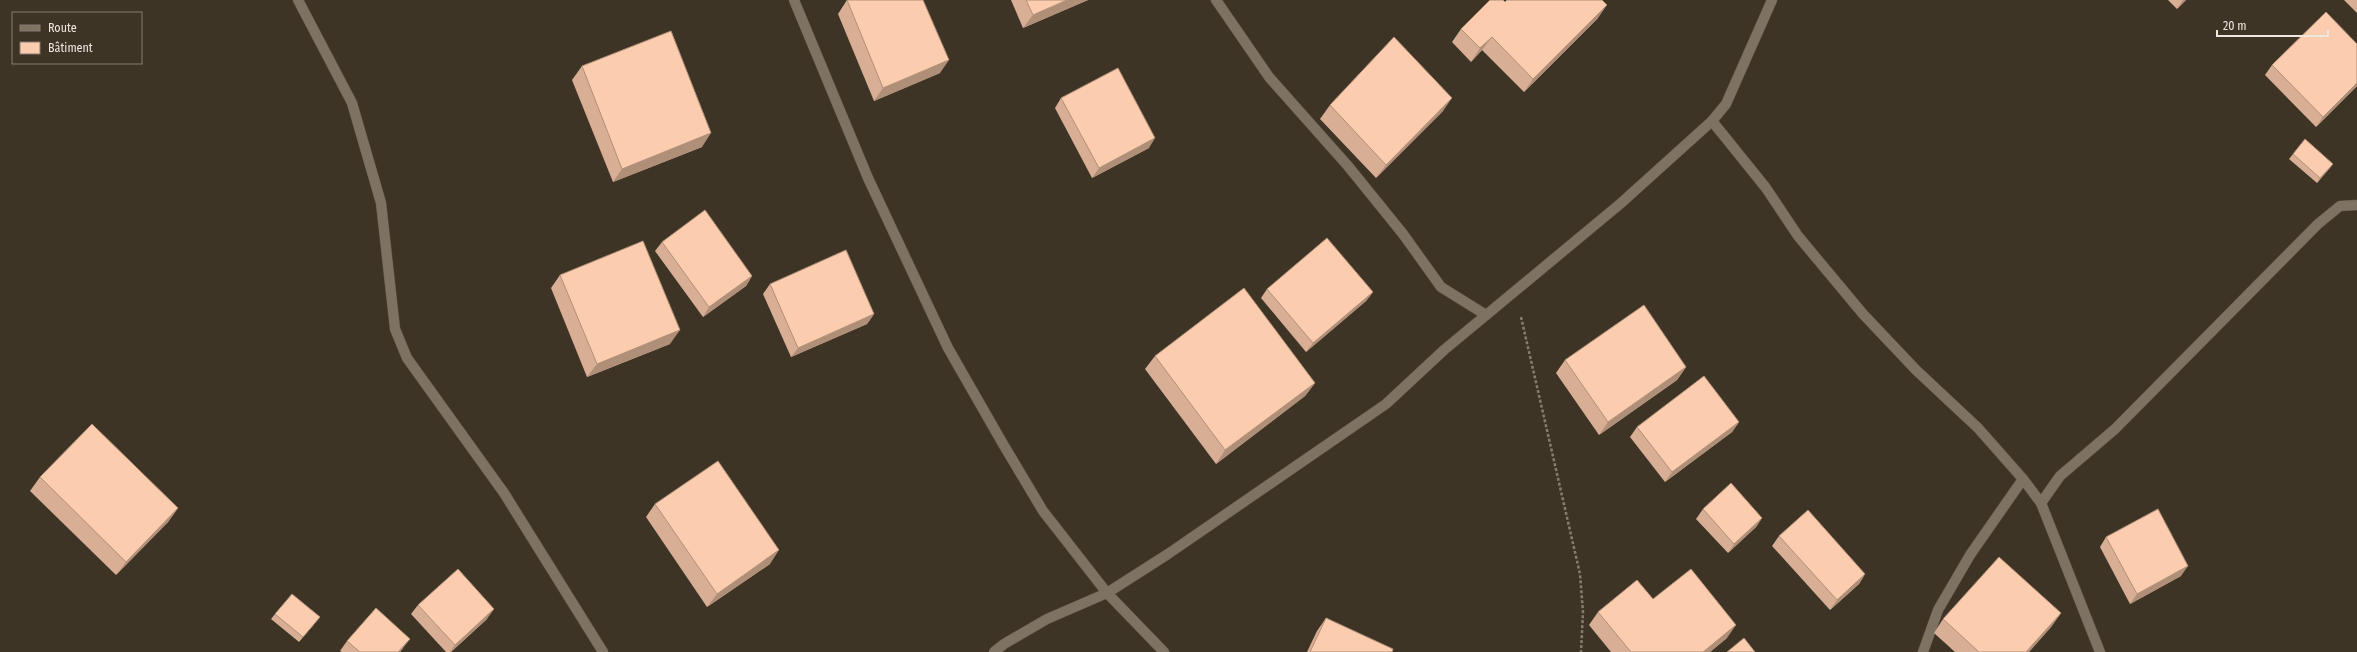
<svg xmlns="http://www.w3.org/2000/svg" width="2357" height="652" viewBox="0 0 2357 652" font-family="'Fira Sans Condensed',sans-serif">
<style>
.lines{fill:none;stroke-linecap:round;stroke-linejoin:round}
.minor-casing{stroke:#595044;stroke-width:11}
.path{stroke:#867d71;stroke-width:2.5;stroke-dasharray:3 2;stroke-linecap:butt}
.minor{stroke:#7e7263;stroke-width:10}
.wall{fill:#d8af95}
.shaded-wall{fill:#b08f79}
.building{fill:#fbccad;stroke:#b08f79}
</style>
<rect width="100%" height="100%" fill="#3e3426"/>
<g class="lines">
<g class="minor-casing">
<g id="minor">
<polyline points="298,0 352,103 381,203 395,329 407,358 504,493 603,652"/>
<polyline points="794,0 868,178 948,348 1003,444 1043,511 1107,593 1164,652"/>
<polyline points="1216,0 1269,77 1348,166 1403,234 1441,287 1486,315"/>
<polyline points="1712,121 1766,188 1798,236 1863,314 1916,370 1978,428 2023,479 2041,503 2100,652"/>
<polyline points="2041,503 2060,476 2115,429 2318,224 2340,206 2357,205"/>
<polyline points="994,652 1004,644 1047,619 1107,593 1168,554 1386,404 1444,350 1620,204 1712,121 1726,104 1772,0"/>
<polyline points="1923,652 1938,610 1970,555 2023,479"/>
</g>
</g>
<polyline class="path" points="1521,317 1580,574 1583,612 1581,652"/>
<use href="#minor" class="minor"/>
</g>
<g class="wall">
<polygon points="847,0 940,73 874,101 838,14"/>
<polygon points="1011,0 1088,0 1023,28"/>
<polygon points="2168,0 2186,0 2177,9"/>
<polygon points="2344,0 2357,0 2357,13"/>
<polygon points="1505,2 1598,18 1524,92 1482,50 1471,62 1452,42 1461,29"/>
<polygon points="2357,44 2357,86 2316,127 2265,75 2272,65"/>
<polygon points="582,66 702,147 613,182 572,80"/>
<polygon points="1061,98 1149,148 1092,178 1055,108"/>
<polygon points="1330,105 1443,111 1376,178 1320,119"/>
<polygon points="2293,154 2333,164 2329,169 2317,183 2289,159"/>
<polygon points="662,242 752,276 746,286 703,317 655,251"/>
<polygon points="560,275 670,344 587,377 551,288"/>
<polygon points="770,284 874,314 867,324 791,357 763,294"/>
<polygon points="1267,289 1373,292 1366,301 1306,352 1261,298"/>
<polygon points="1155,356 1315,383 1305,396 1216,464 1145,369"/>
<polygon points="1565,360 1686,367 1677,380 1599,435 1556,373"/>
<polygon points="1739,422 1732,432 1665,482 1630,437 1637,427"/>
<polygon points="40,477 178,508 168,522 116,575 30,491"/>
<polygon points="655,504 770,564 707,607 646,517"/>
<polygon points="1703,509 1762,518 1756,527 1728,553 1696,519"/>
<polygon points="1779,536 1865,574 1859,584 1830,610 1772,546"/>
<polygon points="2106,537 2181,576 2130,604 2100,547"/>
<polygon points="1653,599 1727,638 1710,652 1611,652 1589,625 1598,612"/>
<polygon points="418,605 487,619 451,652 446,652 411,614"/>
<polygon points="2061,613 2051,627 2029,652 1955,652 1934,633 1943,619"/>
<polygon points="275,614 316,622 299,642 271,619"/>
<polygon points="1326,618 1392,652 1307,652 1317,631"/>
<polygon points="347,641 403,648 400,652 342,652 340,651"/>
</g>
<g class="shaded-wall">
<polygon points="1067,0 1088,0 1023,28 1033,15"/>
<polygon points="2183,0 2186,0 2177,9"/>
<polygon points="1607,5 1598,18 1524,92 1533,79"/>
<polygon points="1492,37 1482,50 1471,62 1480,48"/>
<polygon points="949,60 940,73 874,101 883,88"/>
<polygon points="2357,83 2357,86 2316,127 2323,117"/>
<polygon points="1452,98 1443,111 1376,178 1386,165"/>
<polygon points="711,133 702,147 613,182 622,169"/>
<polygon points="1155,138 1149,148 1092,178 1099,168"/>
<polygon points="2333,164 2329,169 2317,183 2320,178"/>
<polygon points="752,276 746,286 703,317 709,307"/>
<polygon points="1373,292 1366,301 1306,352 1313,343"/>
<polygon points="874,314 867,324 791,357 798,348"/>
<polygon points="680,330 670,344 587,377 597,364"/>
<polygon points="1686,367 1677,380 1599,435 1608,422"/>
<polygon points="1315,383 1305,396 1216,464 1225,450"/>
<polygon points="1739,422 1732,432 1665,482 1672,472"/>
<polygon points="178,508 168,522 116,575 126,562"/>
<polygon points="1762,518 1756,527 1728,553 1734,544"/>
<polygon points="779,550 770,564 707,607 717,594"/>
<polygon points="2188,566 2181,576 2130,604 2137,594"/>
<polygon points="1865,574 1859,584 1830,610 1837,600"/>
<polygon points="494,609 487,619 451,652 450,652 455,645"/>
<polygon points="2061,613 2051,627 2029,652 2026,652"/>
<polygon points="1736,625 1727,638 1710,652 1703,652"/>
<polygon points="410,639 400,652 398,652"/>
</g>
<g class="building">
<polygon points="847,0 923,0 949,60 883,88"/>
<polygon points="1026,0 1067,0 1033,15"/>
<polygon points="1490,0 1503,0 1505,2 1507,0 1602,0 1607,5 1533,79 1492,37 1480,48 1461,29"/>
<polygon points="2326,12 2357,44 2357,83 2323,117 2272,65"/>
<polygon points="671,31 711,133 622,169 582,66"/>
<polygon points="1394,37 1452,98 1386,165 1330,105"/>
<polygon points="1118,68 1155,138 1099,168 1061,98"/>
<polygon points="2305,139 2333,164 2320,178 2293,154"/>
<polygon points="705,210 752,276 709,307 662,242"/>
<polygon points="1327,238 1373,292 1313,343 1267,289"/>
<polygon points="643,241 680,330 597,364 560,275"/>
<polygon points="846,250 874,314 798,348 770,284"/>
<polygon points="1244,288 1315,383 1225,450 1155,356"/>
<polygon points="1644,305 1686,367 1608,422 1565,360"/>
<polygon points="1704,376 1739,422 1672,472 1637,427"/>
<polygon points="92,424 178,508 126,562 40,477"/>
<polygon points="718,461 779,550 717,594 655,504"/>
<polygon points="1731,483 1762,518 1734,544 1703,509"/>
<polygon points="2158,509 2188,566 2137,594 2106,537"/>
<polygon points="1808,510 1865,574 1837,600 1779,536"/>
<polygon points="1999,557 2061,613 2026,652 1979,652 1943,619"/>
<polygon points="458,569 494,609 455,645 418,605"/>
<polygon points="1691,569 1736,625 1703,652 1631,652 1598,612 1637,580 1653,599"/>
<polygon points="292,594 320,617 303,637 275,614"/>
<polygon points="376,608 410,639 398,652 360,652 347,641"/>
<polygon points="1326,618 1393,649 1392,652 1310,652"/>
<polygon points="1744,638 1755,652 1727,652"/>
</g>
<rect x="12" y="12" width="130" height="52" fill="#3e3426" stroke="#847c70"/>
<rect x="20" y="25" width="20" height="6" fill="#7e7263" stroke="#847c70"/>
<text x="48" y="32" font-size="12" fill="#eee7de">Route</text>
<rect x="20" y="42" width="20" height="12" fill="#fbccad" stroke="#847c70"/>
<text x="48" y="52" font-size="12" fill="#eee7de">Bâtiment</text>
<path d="M2217 30v6h111v-6" fill="none" stroke="#eee7de" stroke-width="2"/>
<text x="2223" y="30" font-size="12" fill="#eee7de" stroke="#3e3426" stroke-width="3" paint-order="stroke">20 m</text>
</svg>
